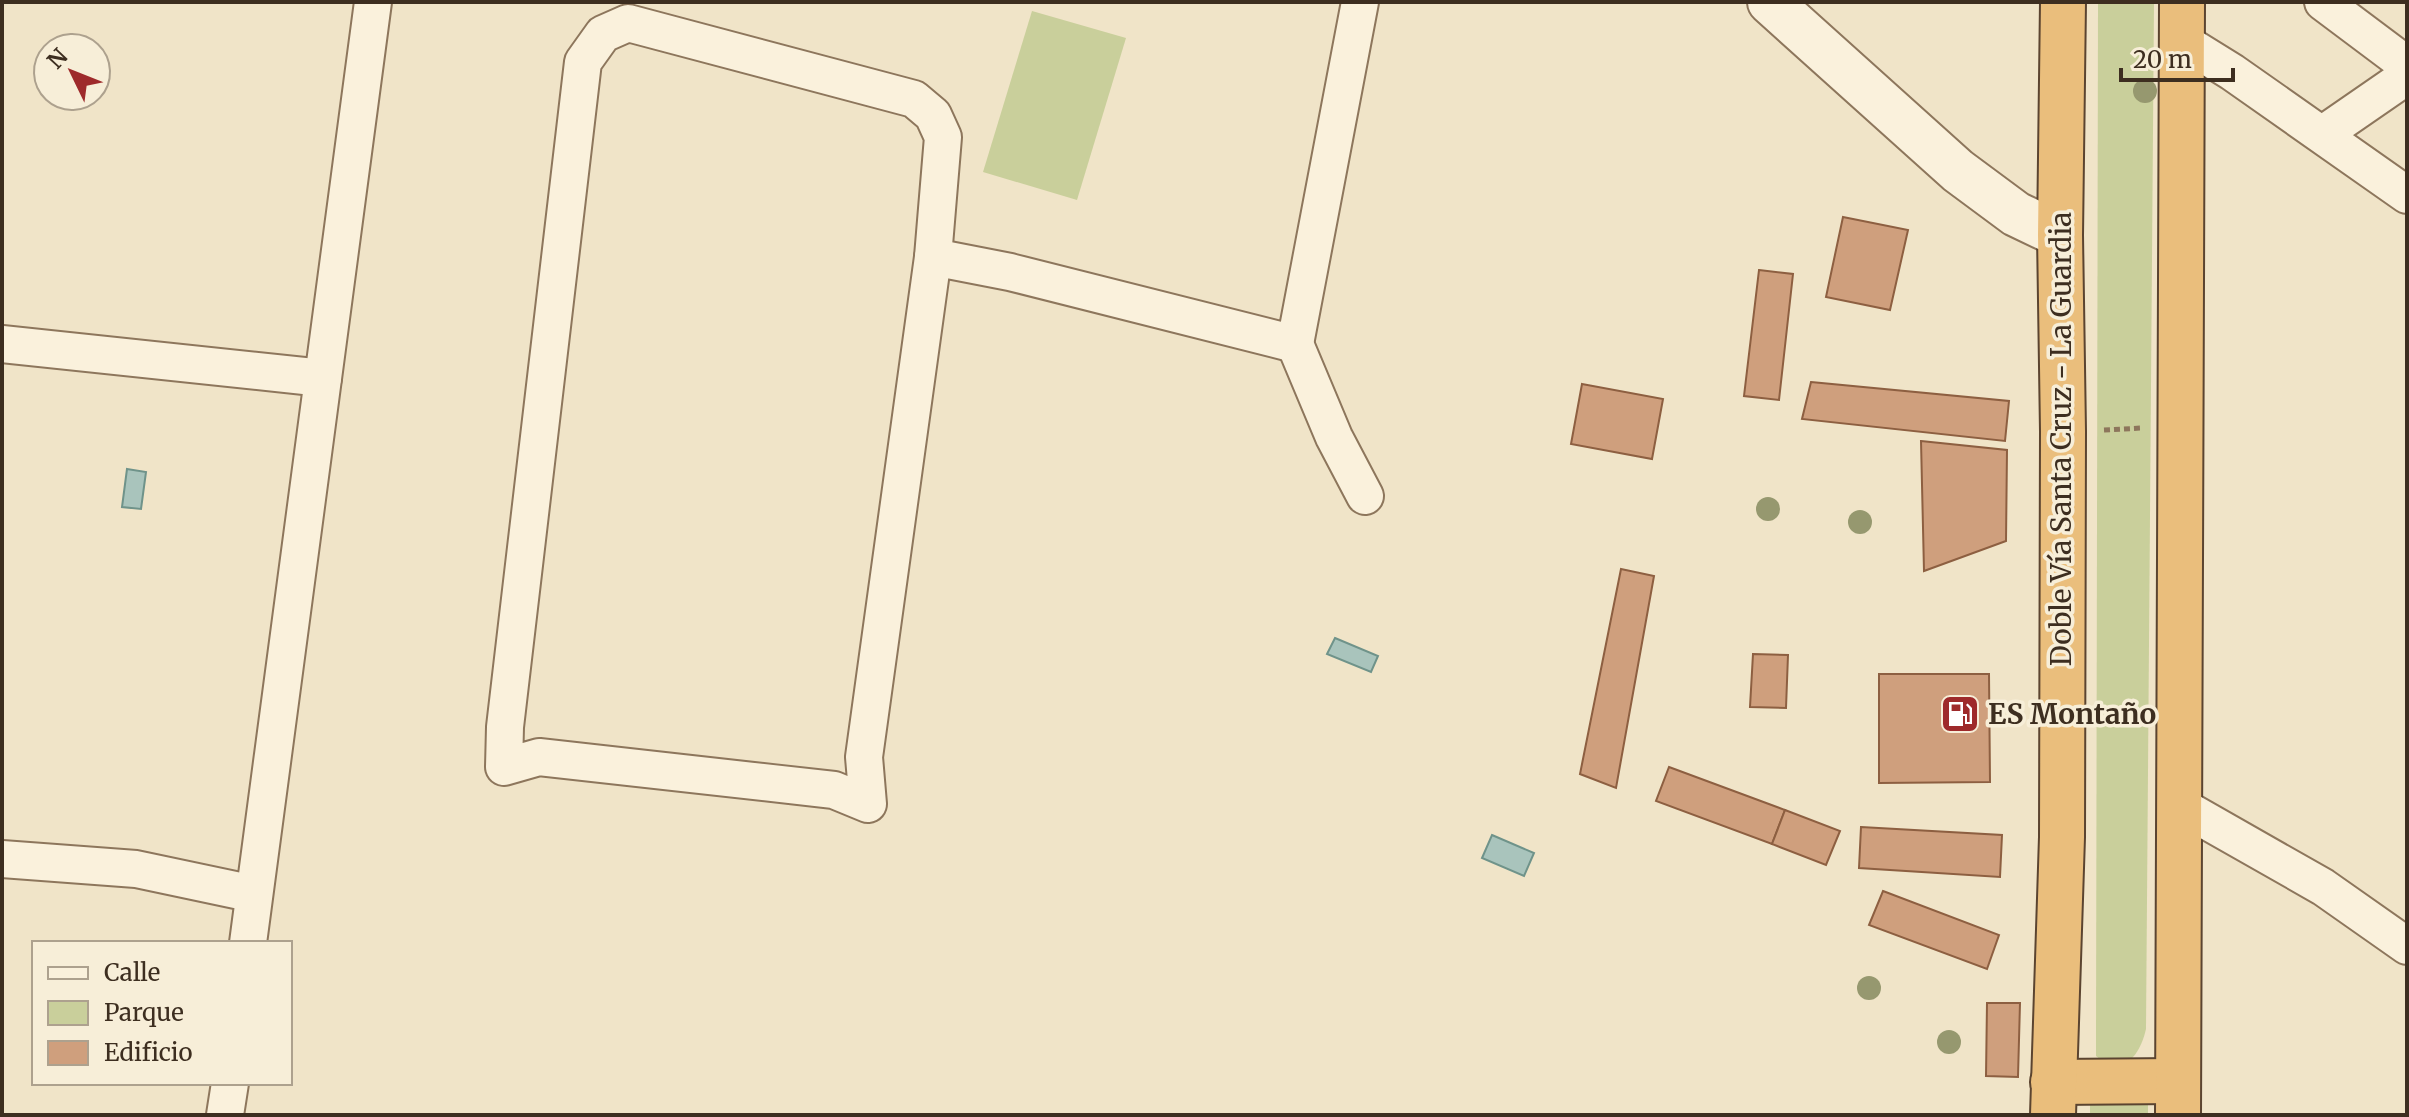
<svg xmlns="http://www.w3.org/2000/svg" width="2409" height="1117" viewBox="0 0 2409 1117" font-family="Merriweather,serif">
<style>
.green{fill:#c9cf9b}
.water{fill:#a9c4bc;stroke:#6f938a;stroke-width:2}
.building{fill:#cf9f7d;stroke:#8d5f41;stroke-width:2}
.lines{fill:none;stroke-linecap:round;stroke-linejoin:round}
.minor-casing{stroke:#8d765c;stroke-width:40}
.tertiary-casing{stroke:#8d765c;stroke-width:48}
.trunk-casing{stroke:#5b4430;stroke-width:48}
.path{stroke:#8d765c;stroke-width:5;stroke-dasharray:6 4;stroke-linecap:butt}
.minor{stroke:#faf1dc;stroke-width:36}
.tertiary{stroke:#faf1dc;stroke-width:44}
.trunk{stroke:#eabe7c;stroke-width:44}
.tree{fill:#96986f}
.labels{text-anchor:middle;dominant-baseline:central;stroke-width:7;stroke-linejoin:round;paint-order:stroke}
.street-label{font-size:28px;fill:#3d2e20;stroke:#f7eed8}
.poi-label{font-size:28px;font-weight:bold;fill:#3d2e20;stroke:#f7eed8;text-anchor:start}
</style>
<rect width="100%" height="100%" fill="#f0e4c8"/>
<g class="green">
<path d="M2098 2H2154L2146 1029C2140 1055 2124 1078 2096 1056V1037Z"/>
<polygon points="1032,11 1126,38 1077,200 983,172"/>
<polygon points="2148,1104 2148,1115 2090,1115 2090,1105"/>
</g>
<g class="water">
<polygon points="127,469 146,472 141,509 122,507"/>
<polygon points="1335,638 1378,656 1371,672 1327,654"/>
<polygon points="1492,835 1534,853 1524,876 1482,858"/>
</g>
<g class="building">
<polygon points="1843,217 1908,230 1890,310 1826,297"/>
<polygon points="1759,270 1793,274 1779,400 1744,396"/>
<polygon points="1811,382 2009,401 2005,441 1802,419"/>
<polygon points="1582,384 1663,399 1652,459 1571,444"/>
<polygon points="1921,441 2007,450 2006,541 1924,571"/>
<polygon points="1621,569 1654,576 1616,788 1580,774"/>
<polygon points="1753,654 1788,655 1786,708 1750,707"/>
<polygon points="1879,674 1989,674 1990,782 1879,783"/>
<polygon points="1669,767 1785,810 1772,844 1656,801"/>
<polygon points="1785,810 1840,831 1826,865 1772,844"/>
<polygon points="1861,827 2002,835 2000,877 1859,868"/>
<polygon points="1883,891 1999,935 1987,969 1869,925"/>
<polygon points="1987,1003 2020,1003 2018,1077 1986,1076"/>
</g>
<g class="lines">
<g class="minor-casing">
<g id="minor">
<polyline points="2323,2 2407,65"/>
<polygon points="628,23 914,99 933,115 943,137 933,257 864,757 868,804 834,790 539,757 504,767 505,727 583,62 603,34"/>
<polyline points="2182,41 2232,72 2407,195"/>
<polyline points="2323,134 2407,76"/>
<polyline points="933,257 1010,272 1295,344 1360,2"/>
<polyline points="2,344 323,378"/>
<polyline points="1295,344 1334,437 1365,496"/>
<polyline points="2177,804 2323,887 2407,946"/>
<polyline points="2,859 136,869 254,894"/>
<polyline points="248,943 373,2"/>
<polyline points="225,1115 230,1083"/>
</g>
</g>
<g class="tertiary-casing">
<polyline id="tertiary" points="1770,2 1958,171 2016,214 2060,235"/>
</g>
<g class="trunk-casing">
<g id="trunk">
<polyline points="2053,1082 2178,1081"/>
<polyline points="2053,1115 2062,837 2063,431 2060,235 2063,2"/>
<polyline points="2178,1115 2182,2"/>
</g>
</g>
<polyline class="path" points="2104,430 2142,428"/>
<use href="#minor" class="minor"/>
<use href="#tertiary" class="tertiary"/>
<use href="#trunk" class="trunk"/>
</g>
<g class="tree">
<circle cx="2145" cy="91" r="12"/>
<circle cx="1768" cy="509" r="12"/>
<circle cx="1860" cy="522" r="12"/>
<circle cx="1869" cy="988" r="12"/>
<circle cx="1949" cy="1042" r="12"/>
</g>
<defs>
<g id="fuel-square" transform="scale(2)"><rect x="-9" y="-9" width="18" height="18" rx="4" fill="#9e2a2b" stroke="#f7eed8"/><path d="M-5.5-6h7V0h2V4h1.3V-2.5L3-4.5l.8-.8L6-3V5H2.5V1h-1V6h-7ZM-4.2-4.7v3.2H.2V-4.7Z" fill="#fff"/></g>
</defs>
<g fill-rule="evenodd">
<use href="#fuel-square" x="1960" y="714"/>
</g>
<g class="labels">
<g class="street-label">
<text transform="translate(2061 439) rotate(-90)">Doble Vía Santa Cruz - La Guardia</text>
</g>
<g class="poi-label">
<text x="1988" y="714">ES Montaño</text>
</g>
</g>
<rect width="2409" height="1117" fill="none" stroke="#3d2e20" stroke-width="8"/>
<rect x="32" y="941" width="260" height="144" fill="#f7eed8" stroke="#ada18e" stroke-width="2"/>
<rect x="48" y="967" width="40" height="12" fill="#faf1dc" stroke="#ada18e" stroke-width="2"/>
<text x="104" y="981" font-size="24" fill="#3d2e20">Calle</text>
<rect x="48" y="1001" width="40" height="24" fill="#c9cf9b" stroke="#ada18e" stroke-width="2"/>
<text x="104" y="1021" font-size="24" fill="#3d2e20">Parque</text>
<rect x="48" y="1041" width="40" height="24" fill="#cf9f7d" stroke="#ada18e" stroke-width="2"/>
<text x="104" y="1061" font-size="24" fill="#3d2e20">Edificio</text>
<g transform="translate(72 72) rotate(313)"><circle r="38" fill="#f7eed8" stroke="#ada18e" stroke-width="2"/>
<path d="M0-6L14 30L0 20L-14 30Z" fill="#9e2a2b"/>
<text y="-12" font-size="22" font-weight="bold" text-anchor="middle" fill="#3d2e20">N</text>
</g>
<path d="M2121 68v12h112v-12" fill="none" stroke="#3d2e20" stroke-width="4"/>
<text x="2133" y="68" font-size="24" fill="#3d2e20" stroke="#f7eed8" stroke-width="6" paint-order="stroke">20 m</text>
</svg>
